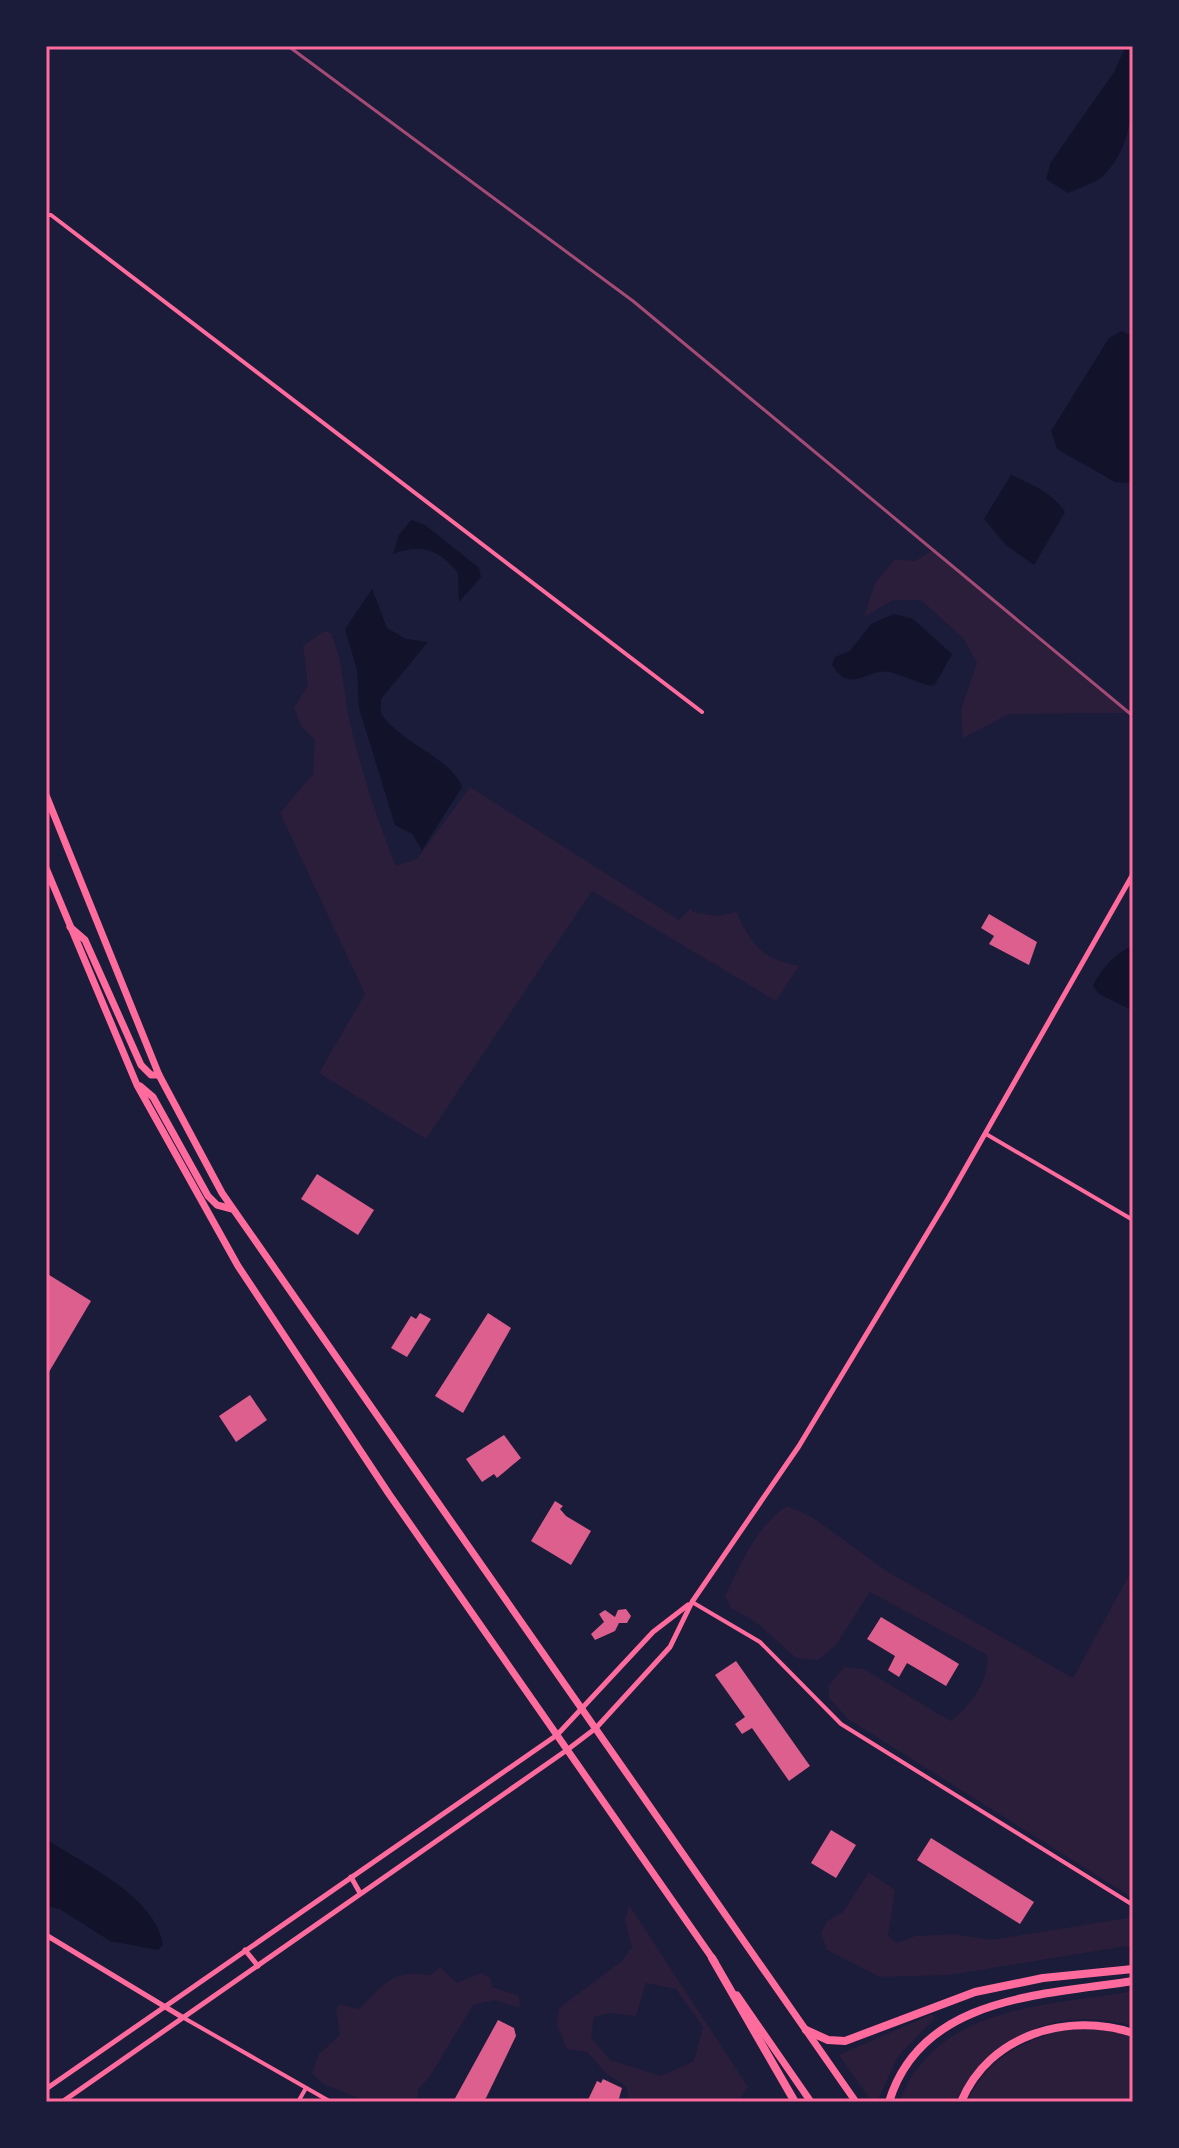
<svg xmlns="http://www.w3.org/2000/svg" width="1179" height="2148" viewBox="0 0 1179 2148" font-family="Lato,sans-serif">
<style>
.green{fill:#2a1e3b;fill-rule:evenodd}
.water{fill:#12122b}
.building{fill:#dd5f8e}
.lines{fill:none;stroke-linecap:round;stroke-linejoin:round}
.minor{stroke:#ff6b9d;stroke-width:4}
.tertiary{stroke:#ff6b9d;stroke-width:5}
.primary{stroke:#ff6b9d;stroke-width:7}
.motorway{stroke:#ff6b9d;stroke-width:8}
.rail{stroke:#a44b75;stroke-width:3}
.neatline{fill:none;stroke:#ff6b9d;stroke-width:3}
</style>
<rect width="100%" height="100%" fill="#1b1b3a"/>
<g class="green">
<polygon points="933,550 937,553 1126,713 1009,714 963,738 961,709 977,663 963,638 921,600 893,600 864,617 875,583 895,559 915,561"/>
<path d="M324 631 331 633C343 660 343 689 349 718 361 770 376 817 396 866L417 859 470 787 679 920 691 908 693 912 718 916 736 912C754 947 759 957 799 966L776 1001 592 891 426 1139 319 1073 365 994 280 813 313 774 315 740 301 726 294 708 308 686 303 646Z"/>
<path d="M787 1506 812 1517 888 1572 1073 1678 1133 1568V1898L848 1719 829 1698V1685L844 1667 864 1669 950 1721C969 1710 991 1677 987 1655L870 1592 836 1645 818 1660 796 1658 757 1623 731 1608 725 1596C739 1566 758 1524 787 1506Z"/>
<polygon points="869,1872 895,1890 888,1936 897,1943 915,1936 954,1934 991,1940 1133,1917 1133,1945 949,1975 880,1977 827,1950 821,1933 827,1921 843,1912"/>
<path d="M629 1905 748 2087 738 2102H629L627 2087 607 2074 587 2052 567 2049 557 2025 559 2008 622 1961 632 1947 625 1920ZM646 1983 676 1989 703 2027 694 2061 661 2076 610 2060 591 2038 594 2017 610 2013 636 2016Z"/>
<path d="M440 1967 457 1983 481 1973 490 1978 492 1987 519 1996 520 2008 494 2000 473 2005 430 2076 418 2090 417 2102H369L323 2084 312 2073 319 2054 340 2035 336 2010 339 2004 359 2009C385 1984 391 1969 431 1975Z"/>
<path d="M1133 1991V2026C1058 2004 992 2035 955 2102H899C938 2004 1044 2007 1133 1991Z"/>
<polygon points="932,2014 935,2018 898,2056 877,2102 872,2102 839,2055"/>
<path d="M1070 2028 1105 2029 1133 2037V2102H967C987 2057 1025 2040 1070 2028Z"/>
</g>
<g class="water">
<path d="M1126 46H1133C1133 90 1138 143 1102 177 1093 184 1078 188 1068 193L1046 179 1051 162 1114 72Z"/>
<polygon points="1122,331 1133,337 1133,474 1128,483 1115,482 1057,449 1051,431 1109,338"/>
<path d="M1011 475C1031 484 1053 493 1065 512L1034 565 1007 546 984 519Z"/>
<path d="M411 520 425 525 479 568 481 577 459 602 458 573C439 549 421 543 393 554L399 535Z"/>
<path d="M372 589 387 628 406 639 428 642 381 699V713C398 742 452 758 462 787L422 850 412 834 395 825 359 708 357 670 345 629Z"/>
<path d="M894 614 913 619 952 654 934 686C919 684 905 676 890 672 867 667 852 696 832 665L835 657 850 651 871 624Z"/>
<path d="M1133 946V1011L1099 994 1093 986C1100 970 1116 952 1133 946Z"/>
<path d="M46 1839C83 1864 156 1896 163 1945L158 1950 110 1941 60 1909 46 1906Z"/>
</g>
<g class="building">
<polygon points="989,914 1037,942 1029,965 989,944 994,936 981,928"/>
<polygon points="317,1174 374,1210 358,1235 301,1199"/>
<polygon points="46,1273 91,1301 46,1377"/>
<polygon points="420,1313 431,1319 407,1357 391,1348 411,1316 416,1319"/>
<polygon points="488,1313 511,1328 463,1413 435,1396"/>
<polygon points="250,1395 267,1420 236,1442 219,1416"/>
<polygon points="504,1435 521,1458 497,1478 494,1474 482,1482 466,1459"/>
<polygon points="555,1501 563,1506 560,1509 566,1516 591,1531 571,1565 531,1541"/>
<polygon points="626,1609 631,1616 627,1623 619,1623 615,1631 595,1640 591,1634 604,1622 599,1614 605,1610 615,1617 618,1610"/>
<polygon points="881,1617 959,1664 946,1686 907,1663 899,1677 888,1670 895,1656 867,1639"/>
<polygon points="736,1661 810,1766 789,1781 752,1728 742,1734 735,1724 745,1717 715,1675"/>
<polygon points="831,1830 856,1845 836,1878 811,1863"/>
<polygon points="931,1838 1034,1902 1020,1924 917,1860"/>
<polygon points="498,2020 514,2028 516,2036 486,2098 480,2102 453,2102"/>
<polygon points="603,2079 622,2088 618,2102 587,2102 597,2081 601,2083"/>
</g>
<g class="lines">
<g class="minor">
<polyline points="46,215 51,215 702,712"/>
<polyline points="986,1134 1133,1220"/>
<polyline points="692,1602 760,1642 841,1724 1133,1905"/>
<polyline points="184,2018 331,2102"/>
<polyline points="298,2102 306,2088"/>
</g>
<g class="tertiary">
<polyline points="351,1877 360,1893"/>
<polyline points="46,1935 182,2017"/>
<polyline points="245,1950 258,1966"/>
<polyline points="46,2089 557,1735 653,1632 688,1605"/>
<polyline points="62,2102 567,1750 596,1728 670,1647 692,1602 799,1446 949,1197 1133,874"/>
</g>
<g class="primary">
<polyline points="46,795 159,1075 222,1193 856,2102"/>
<polyline points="46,868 137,1085 238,1266 389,1494 715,1962"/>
<polyline points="70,927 85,940 141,1065 151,1075 159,1075"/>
<polyline points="140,1086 153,1097 208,1196 217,1205 232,1209"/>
<polyline points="737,1995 811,2102"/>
</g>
<g class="motorway">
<polyline points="712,1958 795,2102"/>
<polyline points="806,2030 828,2040 845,2041 975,1992 1043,1978 1133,1969"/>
<path d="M889 2102C921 1996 1043 1995 1133 1981"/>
<path d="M961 2102C989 2034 1068 2012 1133 2033"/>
</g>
<polyline class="rail" points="288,46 633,301 1133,716"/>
</g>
<rect width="1179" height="2148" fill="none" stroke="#1b1b3a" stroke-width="96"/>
<rect x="48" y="48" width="1083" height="2052" class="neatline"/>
</svg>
